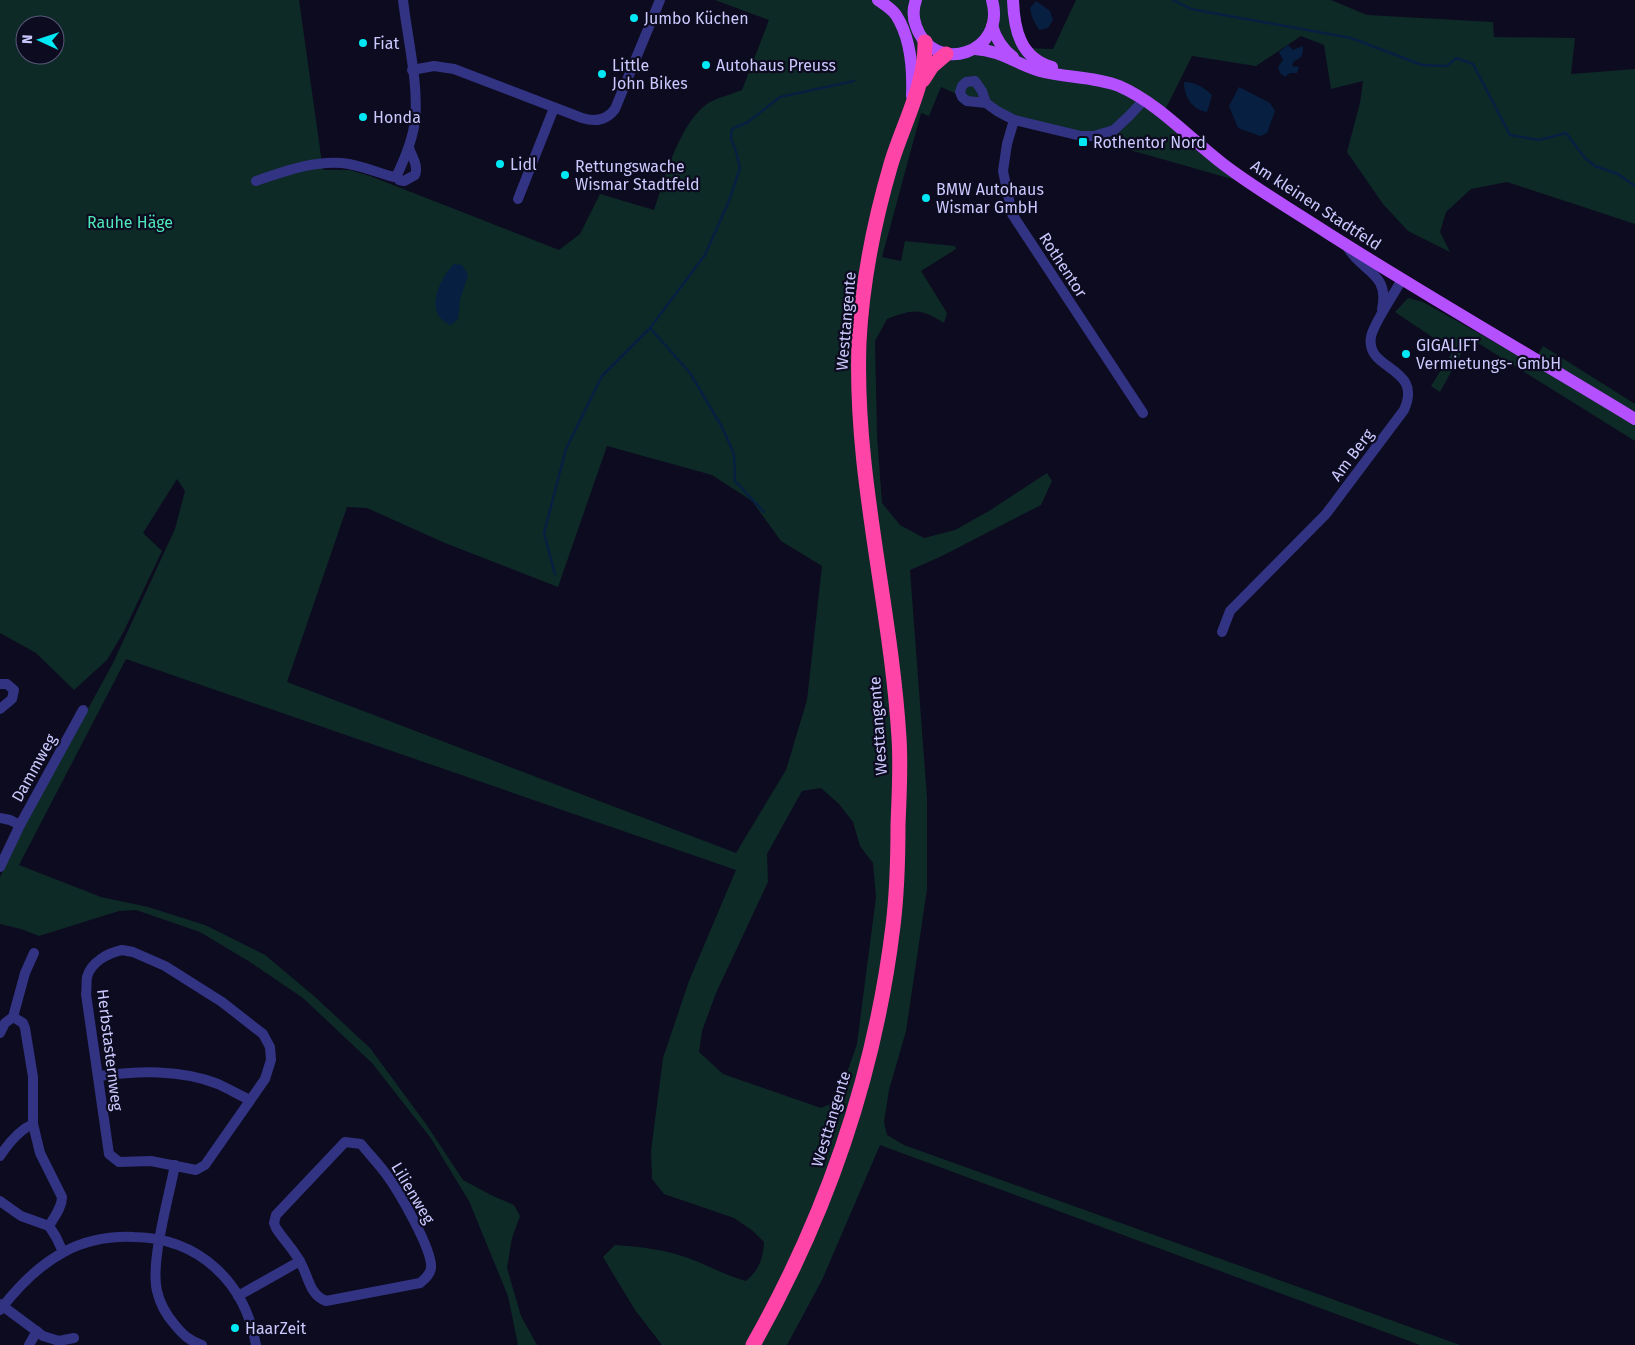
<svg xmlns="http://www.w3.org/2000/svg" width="1635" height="1345" viewBox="0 0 1635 1345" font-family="'Fira Sans',sans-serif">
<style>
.green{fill:#0d2a27;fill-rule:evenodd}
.water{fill:#072042}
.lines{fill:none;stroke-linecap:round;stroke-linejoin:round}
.stream{stroke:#072042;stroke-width:2.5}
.minor{stroke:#323382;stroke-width:10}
.major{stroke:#b550ff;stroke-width:12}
.highway{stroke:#ff44a7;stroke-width:15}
.poi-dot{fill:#00e8f4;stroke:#0d0b1f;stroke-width:2}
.labels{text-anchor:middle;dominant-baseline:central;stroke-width:4.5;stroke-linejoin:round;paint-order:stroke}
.poi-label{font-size:16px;fill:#ccc9ff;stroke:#0d0b1f;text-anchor:start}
.street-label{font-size:16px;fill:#ccc9ff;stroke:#0d0b1f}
.park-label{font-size:16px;fill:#4de7b9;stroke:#0d0b1f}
</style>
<rect width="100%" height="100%" fill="#0d0b1f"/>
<g class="green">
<path d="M0 0H299L323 170H350L370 176 559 250 580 234 600 194 654 210C665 178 680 120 710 102 720 97 732 94 742 90L769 20 715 0H1013L1014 24 1024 48 1053 49 1076 0H1331L1367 15 1493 22 1494 37 1575 38 1571 74 1635 69V224L1507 182 1471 189 1446 212 1440 232 1450 252 1408 231 1383 204 1347 152 1360 103 1363 81 1331 89 1324 45 1301 36 1256 66 1192 56 1163 114 1223 164 1253 185 1081 136 1014 120 941 87 929 116 921 113 882 257 901 261 905 241 955 246 956 249 921 271 947 313 944 323C920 308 914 309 887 319L875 341 877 436 882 503 900 525 924 538 955 530 989 511 1047 473 1052 481 1041 505 940 557 910 570 927 798V889L906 1031 889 1090 884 1122 887 1135 904 1145 1460 1345H1420L880 1145 822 1280 787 1345H759C779 1309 799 1273 815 1235 875 1088 910 929 905 769 902 704 894 639 885 574 879 537 872 500 869 463 867 435 865 406 865 379 866 337 871 296 874 255H871C865 298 858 340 859 384 859 434 866 485 873 535 883 601 893 668 899 735 901 767 899 800 898 831 893 1014 842 1186 753 1345H662L635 1310 603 1257 615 1245C640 1247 664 1249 688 1258 708 1265 724 1275 746 1281 759 1270 763 1259 764 1242L753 1231 734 1218 664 1194 652 1179 651 1151 663 1058 689 981 736 870 126 659 19 865 101 897 148 907 205 925 265 955 314 996 370 1048 426 1124 463 1180 493 1196 514 1205 520 1216 512 1238 507 1268 521 1316 537 1345H518L508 1296 469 1201 430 1137 372 1063 303 998 250 962 200 932 136 910 119 911 39 936 21 929 0 924V877L22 830 113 663 175 529 185 491 177 479 143 533 162 551 123 633 107 660 74 690 36 653 0 633ZM25 25H55V55H25ZM607 446 712 475 752 501 781 541 822 566 807 700 786 770 736 853 287 682 347 507 367 508 445 543 558 587ZM821 788 839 804 853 822 860 846 873 863 876 897 857 1044 837 1101 821 1108 723 1074 699 1052 702 1031 716 993 768 882 767 854 802 791Z"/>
<polygon points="1408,298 1423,302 1514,353 1635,425 1635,441 1470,338 1440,392 1431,386 1453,351 1395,312"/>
<polygon points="1543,346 1635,404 1635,418 1537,356"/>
</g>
<g class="water">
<polygon points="1036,1 1050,11 1053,20 1048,28 1039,30 1032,17 1030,8"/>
<path d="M1288 45 1293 50 1303 46C1303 55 1302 58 1294 61L1292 66 1299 67 1297 73H1290L1285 77 1280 73 1278 67 1283 60 1279 52Z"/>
<path d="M1184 82C1195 82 1203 87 1212 95L1207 112C1192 110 1184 96 1184 82Z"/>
<polygon points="1239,87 1270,103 1275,111 1267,133 1260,136 1238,128 1229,106"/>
<path d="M454 264 462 265 468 275 460 300 458 319 451 325C423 314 439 279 454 264Z"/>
</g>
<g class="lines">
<g class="stream">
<polyline points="1173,0 1191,9 1351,38 1422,65 1447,66 1456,58 1473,64 1510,135 1539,140 1566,133 1585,158 1595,166 1618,174 1635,186"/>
<polyline points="650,328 690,373 722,427 734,454 735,481 764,512"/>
<polyline points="555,574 544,533 566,449 602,376 650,328 705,255 729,201 740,168 735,148 731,139 732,129 748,122 780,97 854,81"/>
</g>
<g class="minor">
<path d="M412 70 434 66 454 69 582 118C595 122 607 120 615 109L660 0"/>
<polyline points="986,103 982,91 975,81 966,82 962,86 960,92 962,97 967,101 986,103 997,111 1014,120 1081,136 1094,136 1114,130 1129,116 1144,100"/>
<polyline points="1014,120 1007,144 1003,171 1012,214 1143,413"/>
<path d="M397 175 399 180 404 181 415 175C419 165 411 156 409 147"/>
<path d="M256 181C285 171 318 159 349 164 365 167 379 173 394 177L397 175C405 158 413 139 415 120 419 85 407 36 403 0"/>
<polyline points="518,199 554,108"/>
<path d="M1348 248C1362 272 1390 273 1382 309"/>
<path d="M1222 632 1230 611 1326 514 1404 410C1424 366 1365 371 1371 337 1373 324 1395 293 1402 279"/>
<polyline points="0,684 7,684 14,690 12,699 0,709"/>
<polyline points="0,818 10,820 20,825"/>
<polyline points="0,867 20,825 83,710"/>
<path d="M122 950 133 952 165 966 222 1002 263 1034 270 1047 271 1060 265 1079 205 1165 196 1170 151 1161 119 1162 109 1154 86 994C87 989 86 982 87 977 91 962 108 953 122 950Z"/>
<path d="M13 1017 23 1023 25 1028 33 1077V1124L40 1153 62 1197C62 1208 54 1217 49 1226"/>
<polyline points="0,1033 5,1023 13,1017 25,973 34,953"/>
<path d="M99 1076C138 1071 180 1069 218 1084 229 1089 239 1095 250 1100"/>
<path d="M345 1142 361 1144C369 1154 378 1163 386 1174 398 1190 433 1250 431 1268 430 1275 425 1279 420 1283L326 1301C308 1294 309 1275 299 1260 293 1249 283 1239 276 1228L274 1223 276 1215Z"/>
<path d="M0 1156C8 1144 19 1130 33 1124"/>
<path d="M175 1165C169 1197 150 1262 157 1291 160 1304 167 1316 175 1325 183 1335 190 1341 202 1345"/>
<polyline points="0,1201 21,1216 49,1226 56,1237 63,1252"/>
<polyline points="238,1296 300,1261"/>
<polyline points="0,1304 43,1336 59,1341 74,1338"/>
<path d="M0 1310C17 1288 39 1265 64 1252 86 1240 110 1236 134 1237 199 1238 245 1282 256 1345"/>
<polyline points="29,1345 37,1331"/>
</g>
<g class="major">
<path d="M878 0C884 4 892 9 896 15 911 38 913 71 912 96"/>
<path d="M916 0C913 8 913 18 916 26 934 77 1007 53 992 0"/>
<path d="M1013 0C1014 29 1020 58 1052 67"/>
<path d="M992 26C996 39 1002 49 1013 57"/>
<path d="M975 49C999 50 1017 64 1040 71 1066 78 1093 76 1119 86 1158 103 1189 138 1223 164 1257 190 1294 211 1329 234 1430 298 1533 357 1635 419"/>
</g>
<g class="highway">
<polyline points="923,80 932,66 946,54"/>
<path d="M753 1345C826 1216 875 1074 893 926 897 893 898 859 898 825 899 796 901 767 899 738 891 605 854 476 859 343 862 283 874 222 891 164 903 124 926 84 925 42"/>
</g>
</g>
<g class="poi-dot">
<circle cx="634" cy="18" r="5"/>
<circle cx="363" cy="43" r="5"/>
<circle cx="706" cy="65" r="5"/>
<circle cx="602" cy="74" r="5"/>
<circle cx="363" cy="117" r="5"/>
<rect x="1078" y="137" width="10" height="10" rx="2.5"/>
<circle cx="500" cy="164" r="5"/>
<circle cx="565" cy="175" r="5"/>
<circle cx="926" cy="198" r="5"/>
<circle cx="1406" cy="354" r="5"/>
<circle cx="235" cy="1328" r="5"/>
</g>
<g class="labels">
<g class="poi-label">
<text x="644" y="18">Jumbo Küchen</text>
<text x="373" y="43">Fiat</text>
<text x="612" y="65">Little<tspan x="612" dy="18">John Bikes</tspan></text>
<text x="716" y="65">Autohaus Preuss</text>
<text x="373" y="117">Honda</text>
<text x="1093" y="142">Rothentor Nord</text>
<text x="510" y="164">Lidl</text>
<text x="575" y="166">Rettungswache<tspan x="575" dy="18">Wismar Stadtfeld</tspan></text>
<text x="936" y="189">BMW Autohaus<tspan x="936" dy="18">Wismar GmbH</tspan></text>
<text x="1416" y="345">GIGALIFT<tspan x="1416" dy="18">Vermietungs- GmbH</tspan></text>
<text x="245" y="1328">HaarZeit</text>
</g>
<g class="street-label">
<text transform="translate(1316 205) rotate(33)">Am kleinen Stadtfeld</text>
<text transform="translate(1063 265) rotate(57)">Rothentor</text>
<text transform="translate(846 321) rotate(-85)">Westtangente</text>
<text transform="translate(1352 455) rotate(-53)">Am Berg</text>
<text transform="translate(878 726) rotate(-94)">Westtangente</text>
<text transform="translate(34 768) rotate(-61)">Dammweg</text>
<text transform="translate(110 1050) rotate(83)">Herbstasternweg</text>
<text transform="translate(831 1119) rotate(-73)">Westtangente</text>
<text transform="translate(413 1193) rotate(59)">Lilienweg</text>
</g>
<g class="park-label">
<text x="130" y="222">Rauhe Häge</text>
</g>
</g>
<g transform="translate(40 40) rotate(273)"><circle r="24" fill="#0d0b1f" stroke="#595779"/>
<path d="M0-4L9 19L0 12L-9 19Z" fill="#00e8f4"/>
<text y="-8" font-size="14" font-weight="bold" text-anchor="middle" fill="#ccc9ff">N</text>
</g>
</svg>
